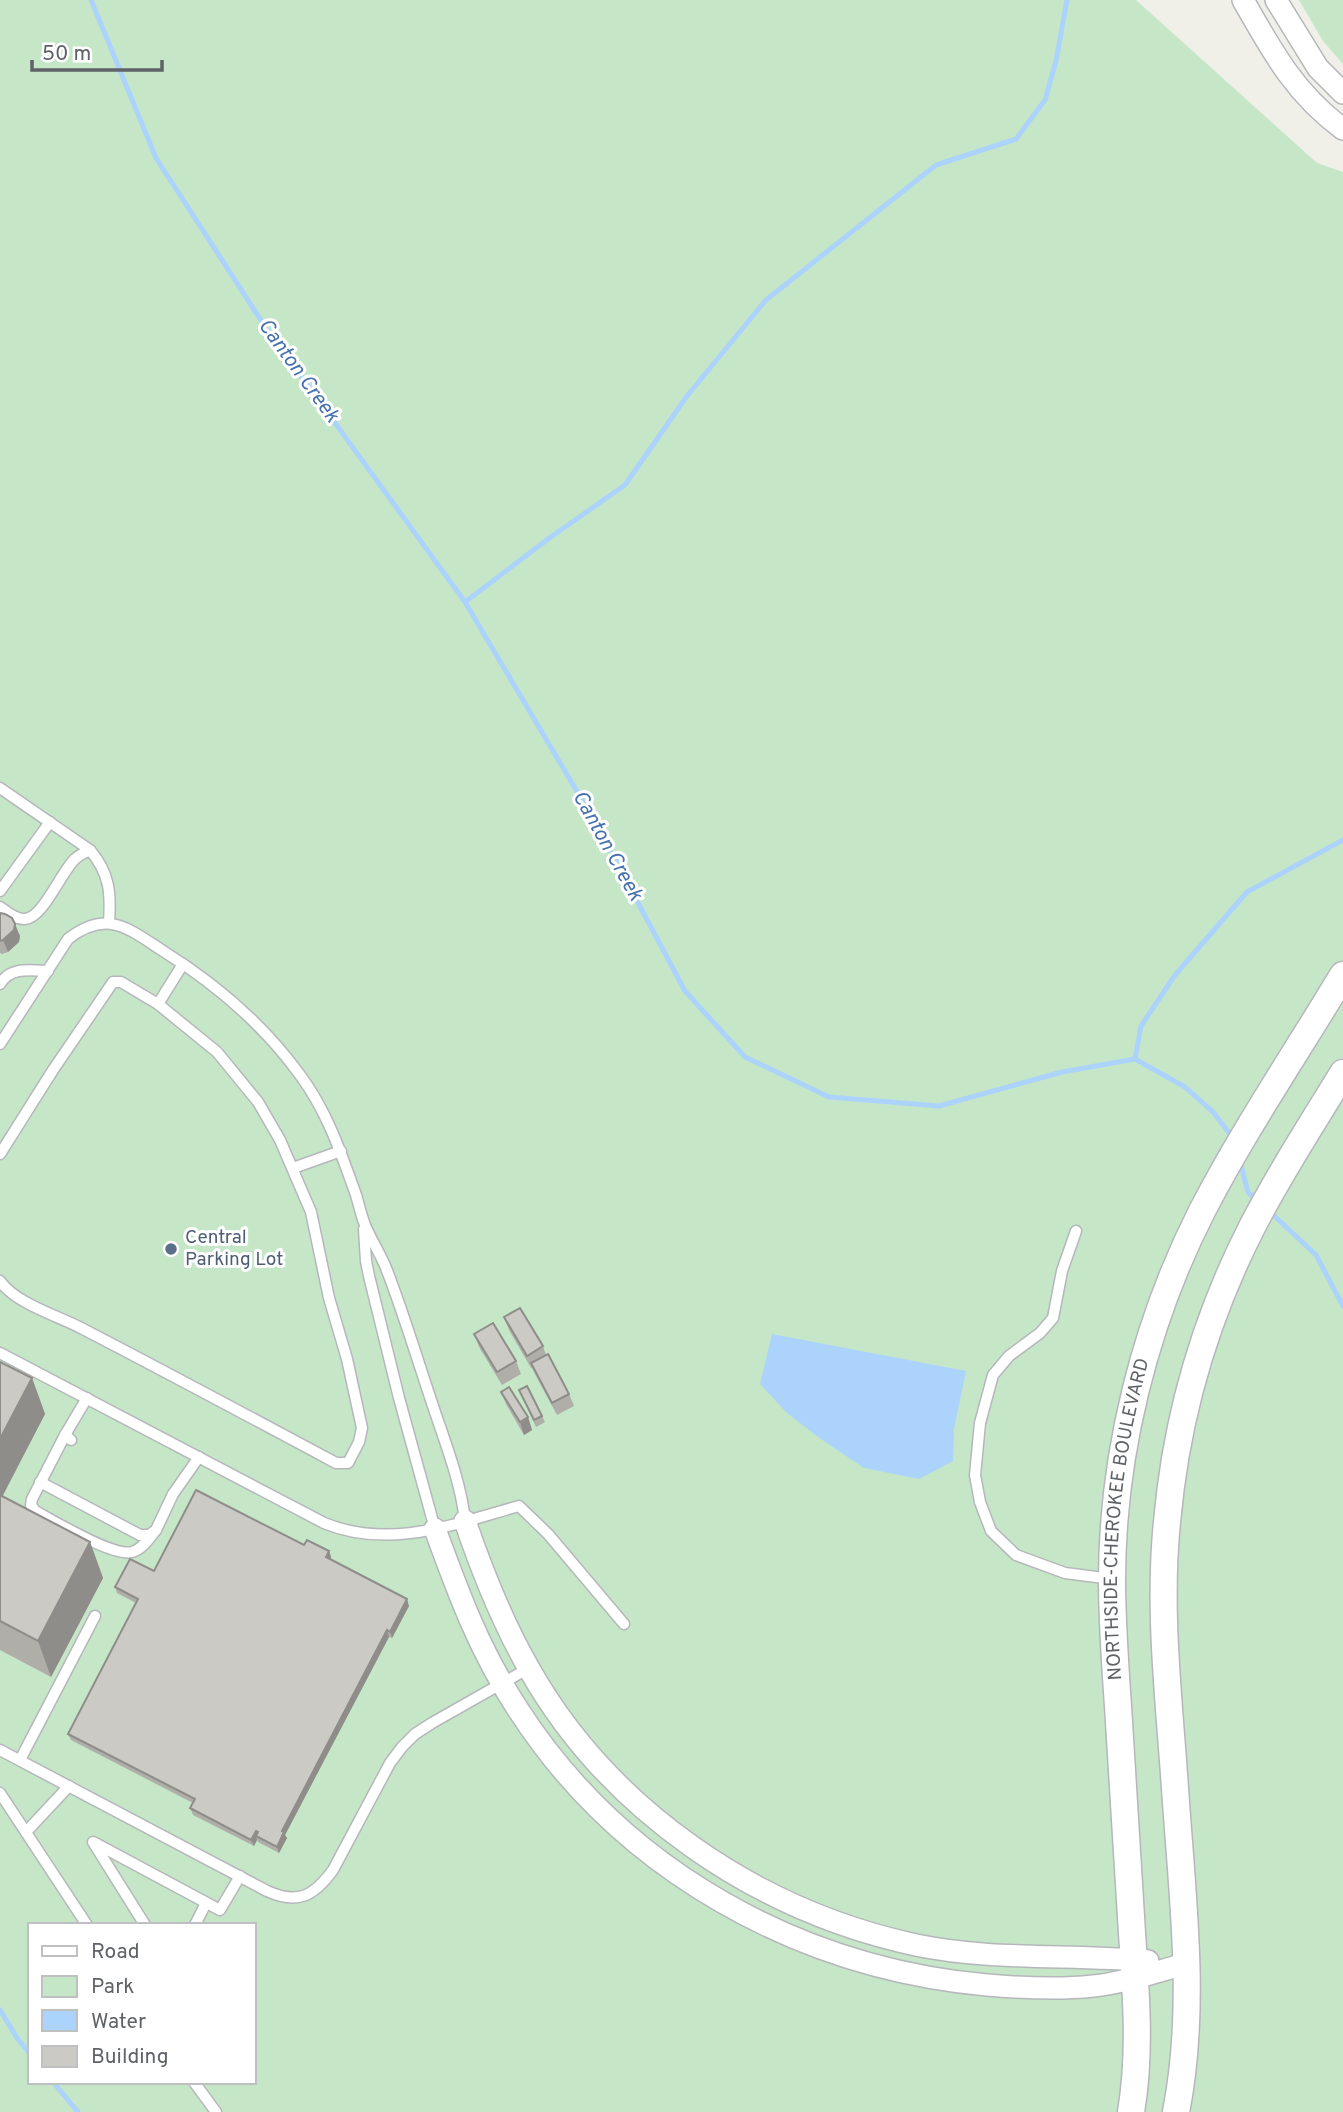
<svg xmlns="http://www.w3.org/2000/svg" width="1343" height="2112" viewBox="0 0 1343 2112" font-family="Overpass,sans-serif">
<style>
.green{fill:#c6e6c8;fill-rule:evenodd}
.water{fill:#acd3fc}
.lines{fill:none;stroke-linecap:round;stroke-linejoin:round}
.stream{stroke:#acd3fc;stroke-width:5}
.service-casing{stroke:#b5b7bb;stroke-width:13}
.minor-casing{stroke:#b5b7bb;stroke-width:24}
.tertiary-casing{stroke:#b5b7bb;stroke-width:29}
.service{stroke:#fff;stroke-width:10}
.minor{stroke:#fff;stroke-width:21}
.tertiary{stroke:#fff;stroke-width:26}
.wall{fill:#afaea9}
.shaded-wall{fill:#8f8d89}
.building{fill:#cccac4;stroke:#8f8d89;stroke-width:2}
.service-dot{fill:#5c6f8a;stroke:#fff;stroke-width:2.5}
.labels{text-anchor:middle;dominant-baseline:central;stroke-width:6;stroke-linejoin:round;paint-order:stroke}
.service-label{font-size:19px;fill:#4e5e75;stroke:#fff;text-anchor:start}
.street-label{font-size:19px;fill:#5f6267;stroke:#fff}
.water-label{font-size:21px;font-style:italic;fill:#4872ae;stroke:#fff}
</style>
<rect width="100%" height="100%" fill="#f0efe8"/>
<g class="green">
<path d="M0 0H1136L1317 163 1343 172V2112H0ZM30 1925H254V2082H30Z"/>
<polygon points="1299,0 1343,0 1343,64 1323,41"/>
</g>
<polygon class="water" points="772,1334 966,1371 954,1429 953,1461 919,1479 864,1468 818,1437 787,1413 760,1384"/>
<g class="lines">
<g class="stream">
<polyline points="91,0 156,158 266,328 465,602 595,822 685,991 745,1057 829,1097 939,1106 1062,1072 1135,1059 1185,1087 1213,1112 1234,1139"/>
<polyline points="465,602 548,539 625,485 687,396 766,300 936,165 1016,139 1045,100 1056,61 1067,0"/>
<polyline points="1135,1059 1141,1026 1175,975 1247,892 1343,840"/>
<polyline points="1240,1162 1248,1192 1256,1200"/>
<polyline points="1269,1211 1316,1255 1343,1306"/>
<polyline points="0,2010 17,2038 30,2054"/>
<polyline points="53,2082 78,2112"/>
</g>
<g class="service-casing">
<g id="service">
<path d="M0 788 90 850C110 874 111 893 109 923"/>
<polyline points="0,891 50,822"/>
<path d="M0 907C7 912 16 920 25 919 43 918 61 872 75 859 79 855 84 853 90 850"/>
<path d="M0 984C10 967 29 970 48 971"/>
<polyline points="158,1004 183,964"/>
<path d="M0 1044 68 939C107 909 128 928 163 951 216 984 263 1024 300 1075 327 1111 341 1153 356 1195 359 1205 361 1215 365 1225 371 1240 380 1253 386 1268 404 1314 418 1362 434 1409 446 1445 461 1483 465 1521"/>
<path d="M0 1154 53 1070 113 982H121L158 1004 217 1052 258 1102 280 1140 311 1212 329 1298 347 1359 362 1428 359 1442 348 1463H336C252 1418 168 1373 83 1329 59 1316 16 1304 0 1281"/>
<polyline points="293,1168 341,1151"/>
<polyline points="364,1229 366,1261 369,1276 399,1398 435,1529"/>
<polyline points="1076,1231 1062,1271 1053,1318 1040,1333 1009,1356 993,1375 980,1423 975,1475 980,1502 991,1531 1016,1555 1065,1573 1112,1579"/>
<path d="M0 1353 324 1523C390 1550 455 1524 519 1506L548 1534 624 1624"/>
<path d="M65 1435 32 1499 31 1505 35 1511C54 1521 113 1557 132 1552 142 1550 150 1537 156 1530"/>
<polyline points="71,1440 65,1435 87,1398"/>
<polyline points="40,1482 140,1535 149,1535 156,1530 173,1494 199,1457"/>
<path d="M0 1750 267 1891C298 1905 314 1896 333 1870L390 1763 402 1747 415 1734 432 1723 529 1668"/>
<polyline points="20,1760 95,1616"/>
<polyline points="0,1793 87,1925"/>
<polyline points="26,1832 69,1786"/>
<polyline points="145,1925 93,1842 220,1910 240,1876"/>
<polyline points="195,1925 206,1903"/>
<polyline points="194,2082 216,2112"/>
</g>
</g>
<g class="minor-casing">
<g id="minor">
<path d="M1243 0C1272 51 1295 94 1343 129"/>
<polyline points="1276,0 1318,68 1343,93"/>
<path d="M465 1521C482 1571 502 1621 528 1667 608 1810 757 1911 916 1945 993 1961 1071 1954 1148 1961"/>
<path d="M435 1529C459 1595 480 1652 519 1711 623 1871 799 1968 987 1985 1022 1988 1058 1990 1093 1986 1124 1983 1155 1972 1185 1964"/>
</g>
</g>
<g class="tertiary-casing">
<g id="tertiary">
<path id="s1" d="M1131 2112C1141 2053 1136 1993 1132 1933 1128 1857 1122 1782 1118 1706 1115 1664 1112 1622 1112 1580 1112 1454 1145 1323 1202 1211 1244 1130 1296 1053 1343 975"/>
<path d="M1176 2112C1197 2006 1182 1895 1175 1788 1169 1700 1158 1610 1167 1522 1176 1420 1205 1319 1252 1227 1279 1174 1312 1124 1343 1073"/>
</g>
</g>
<use href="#service" class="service"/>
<use href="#minor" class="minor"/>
<use href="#tertiary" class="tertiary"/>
</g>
<g class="wall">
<polygon points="0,913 20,936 19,942 8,952 2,954 0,953"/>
<polygon points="504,1317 543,1346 546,1355 569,1394 574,1406 557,1415 536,1376 532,1368 531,1368 509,1330"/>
<polygon points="474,1334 516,1361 521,1374 502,1385 479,1347"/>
<polygon points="0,1362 32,1378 45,1414 2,1496 90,1542 103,1578 51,1677 0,1650"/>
<polygon points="519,1390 542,1416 545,1422 536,1427"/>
<polygon points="501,1392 528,1417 532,1430 524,1435 506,1404"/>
<polygon points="304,1545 329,1551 331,1557 330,1560 409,1606 392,1638 389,1637 285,1835 287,1838 279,1853 258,1842 257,1840 254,1846 193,1815 190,1808 193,1803 71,1740 68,1734 136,1603 117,1593 115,1587 154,1571"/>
</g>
<g class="shaded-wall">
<polygon points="15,924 20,936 19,942 8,952 3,940"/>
<polygon points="32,1378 45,1414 0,1501 0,1439"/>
<polygon points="528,1417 532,1430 524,1435 520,1422"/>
<polygon points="90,1542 103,1578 51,1677 38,1641"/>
<polygon points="329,1551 331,1557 328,1564 326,1557"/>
<polygon points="407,1599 409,1606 392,1638 390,1632"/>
<polygon points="387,1630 389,1637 285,1835 287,1838 279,1853 277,1847 282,1831"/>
<polygon points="256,1831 258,1837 256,1836 257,1840 254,1846 251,1840"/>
</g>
<g class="building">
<polygon points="0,913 5,914 12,918 15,924 14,930 3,940 0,941"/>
<polygon points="520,1308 543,1346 527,1356 504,1317"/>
<polygon points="493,1323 516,1361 497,1372 474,1334"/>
<polygon points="548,1354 569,1394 552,1403 531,1363"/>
<polygon points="0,1362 32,1378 0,1439"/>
<polygon points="527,1386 542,1416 534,1420 519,1390"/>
<polygon points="509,1387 528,1417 520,1422 501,1392"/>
<polygon points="196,1490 304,1545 307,1540 329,1551 326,1557 407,1599 390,1632 387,1630 282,1831 284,1832 277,1847 256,1836 258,1832 256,1831 251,1840 190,1808 195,1799 68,1734 138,1599 115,1587 130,1559 154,1571"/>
<polygon points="0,1495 90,1542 38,1641 0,1621"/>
</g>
<circle class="service-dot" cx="171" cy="1249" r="7"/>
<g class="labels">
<g class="service-label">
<text x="185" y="1238">Central<tspan x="185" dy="22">Parking Lot</tspan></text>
</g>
<g class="street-label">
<text stroke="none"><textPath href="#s1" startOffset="595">NORTHSIDE-CHEROKEE BOULEVARD</textPath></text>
</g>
<g class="water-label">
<text transform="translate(298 371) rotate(54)">Canton Creek</text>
<text transform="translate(607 846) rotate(61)">Canton Creek</text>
</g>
</g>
<rect x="28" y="1923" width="228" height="161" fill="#ffffff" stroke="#bfc0c2" stroke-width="2"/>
<rect x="42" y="1946" width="35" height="10" fill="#ffffff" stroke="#bfc0c2" stroke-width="2"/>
<text x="91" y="1958" font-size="21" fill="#5f6267">Road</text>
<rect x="42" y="1976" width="35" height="21" fill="#c6e6c8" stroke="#bfc0c2" stroke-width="2"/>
<text x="91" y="1993" font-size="21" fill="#5f6267">Park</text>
<rect x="42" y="2010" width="35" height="21" fill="#acd3fc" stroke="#bfc0c2" stroke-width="2"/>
<text x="91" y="2028" font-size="21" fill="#5f6267">Water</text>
<rect x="42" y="2046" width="35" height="21" fill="#cccac4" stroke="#bfc0c2" stroke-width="2"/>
<text x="91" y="2063" font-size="21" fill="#5f6267">Building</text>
<path d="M32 60v10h130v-10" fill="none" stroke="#5f6267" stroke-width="3.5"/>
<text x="42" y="60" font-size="21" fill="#5f6267" stroke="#ffffff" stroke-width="5" paint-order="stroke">50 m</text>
</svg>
